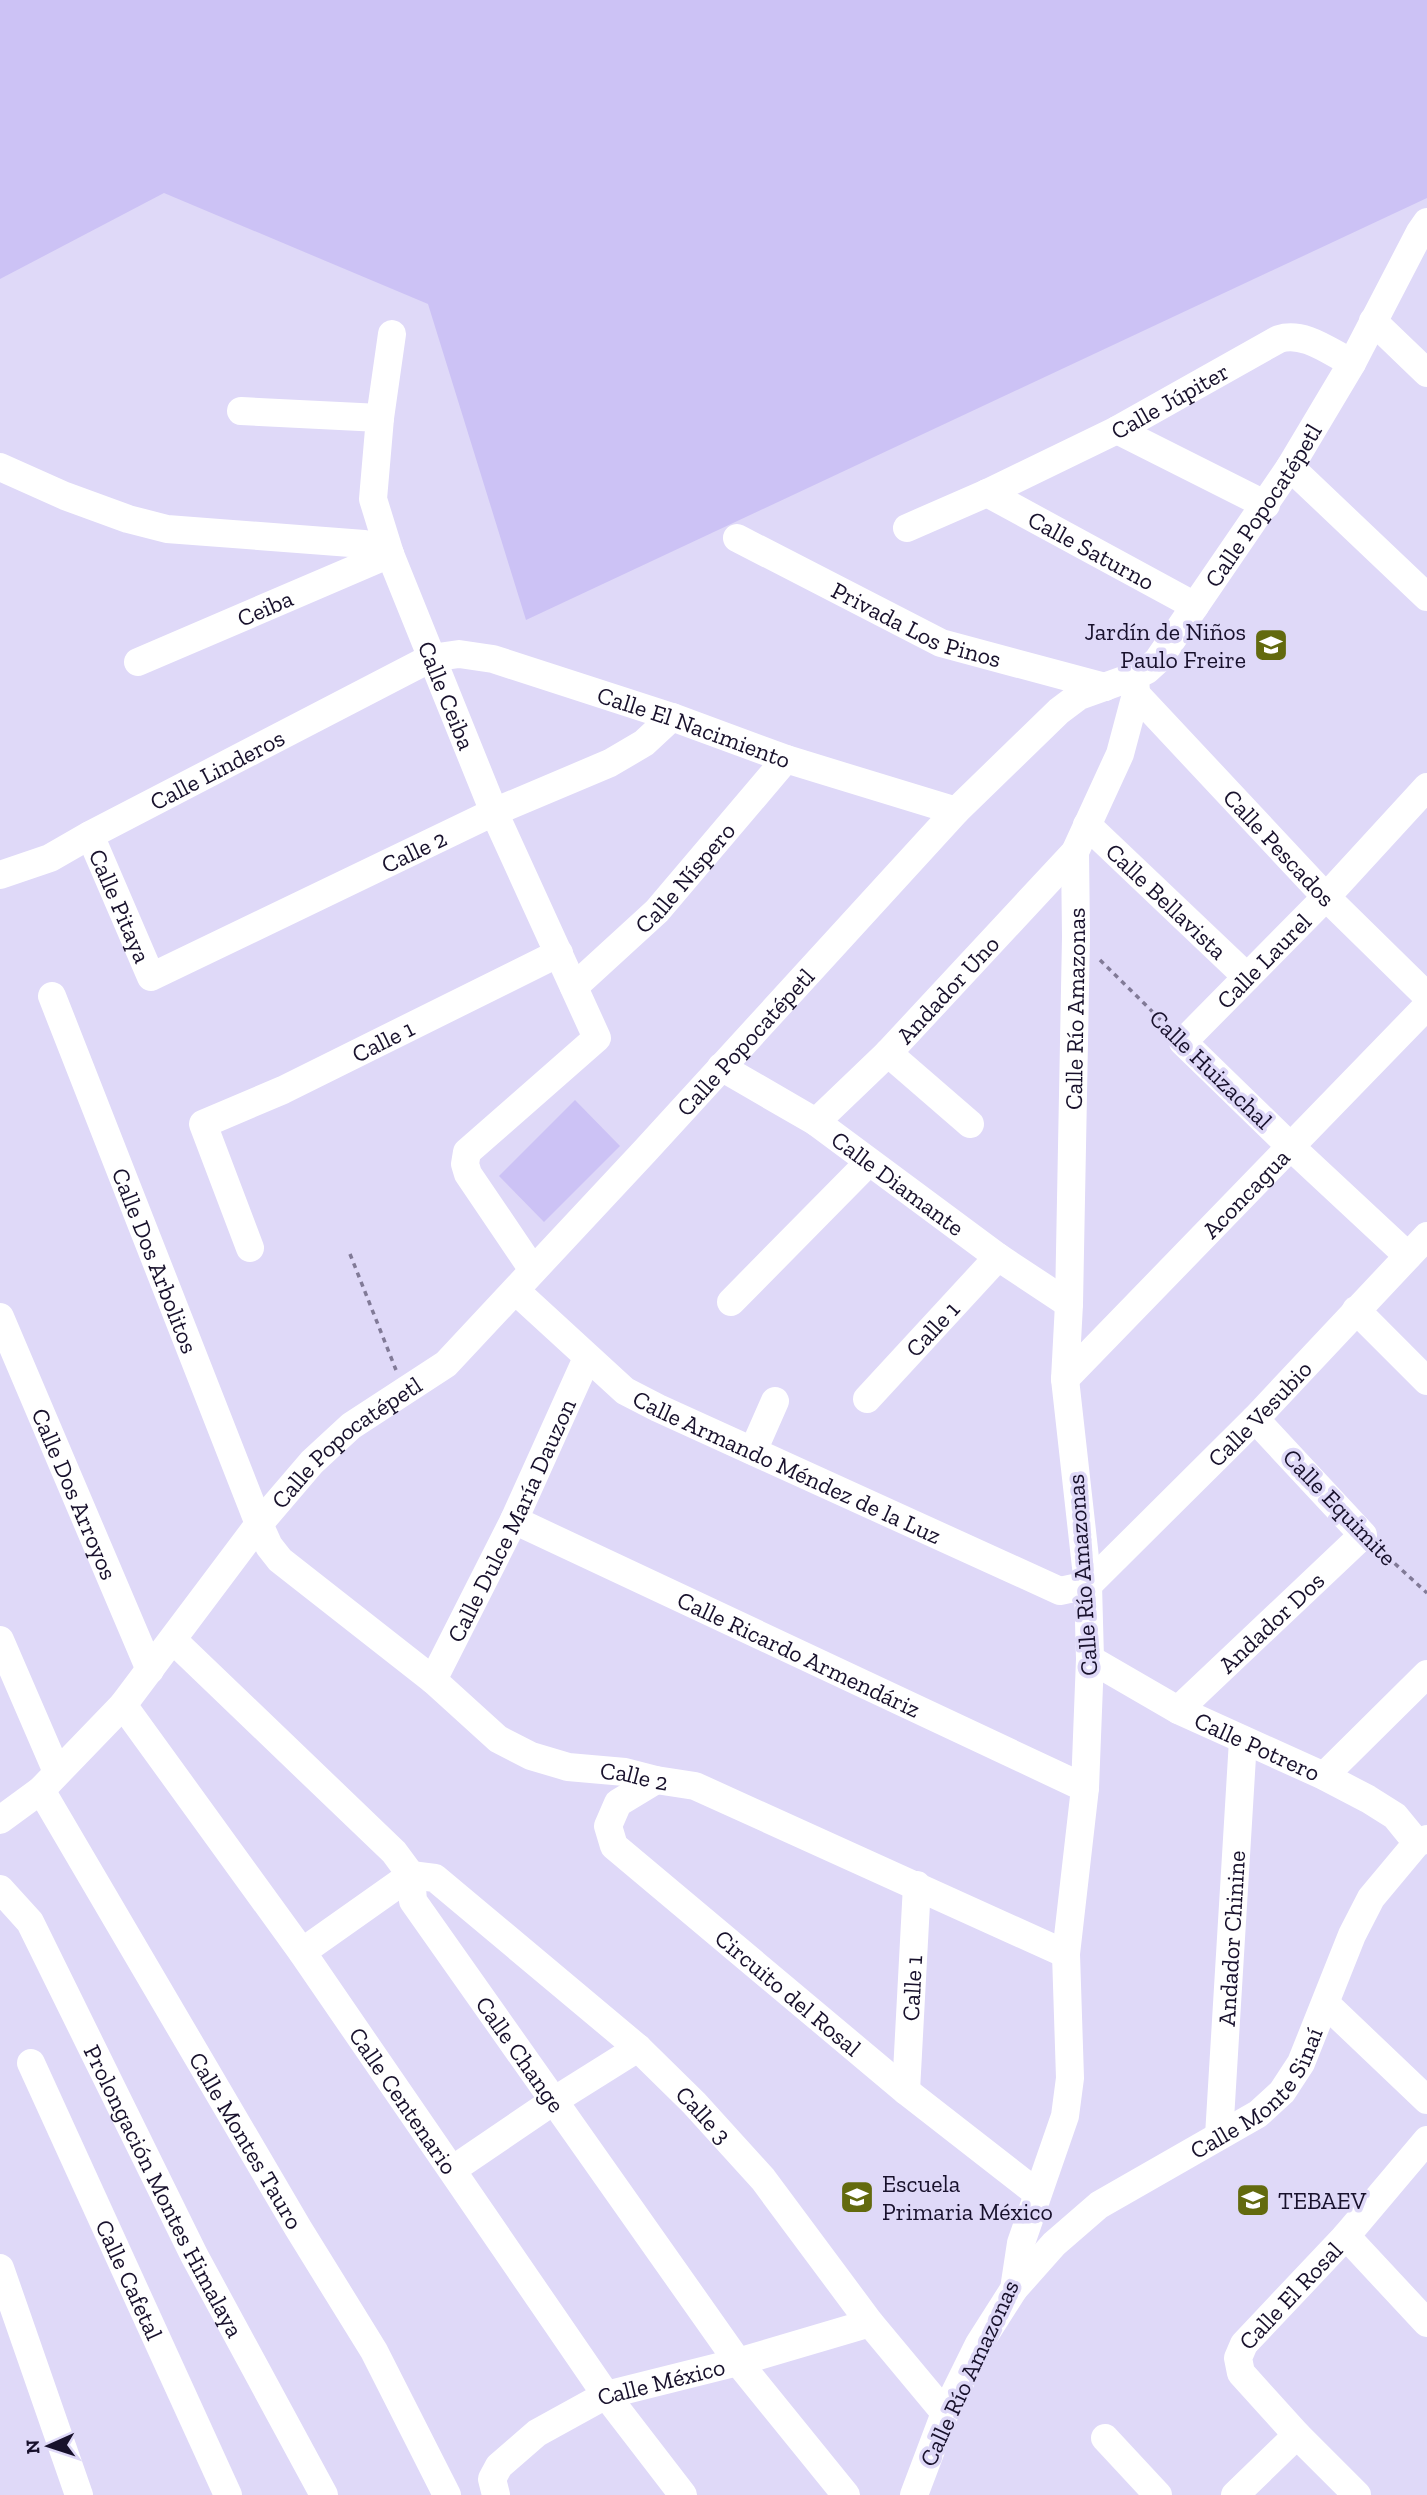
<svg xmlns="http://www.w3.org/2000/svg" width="1427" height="2495" viewBox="0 0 1427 2495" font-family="'Zilla Slab',serif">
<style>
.green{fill:#ccc2f5}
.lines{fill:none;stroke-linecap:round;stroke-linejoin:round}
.path{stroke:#817a97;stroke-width:3.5;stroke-dasharray:5 5;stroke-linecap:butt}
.minor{stroke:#fff;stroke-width:28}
.labels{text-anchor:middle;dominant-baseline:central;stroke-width:7;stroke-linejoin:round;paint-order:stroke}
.street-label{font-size:24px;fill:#18112c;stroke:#dfd9f8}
.poi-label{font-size:24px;fill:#18112c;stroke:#dfd9f8;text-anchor:start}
</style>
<rect width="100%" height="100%" fill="#dfd9f8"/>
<g class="green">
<polygon points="0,0 1427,0 1427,198 526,620 428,304 164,193 0,279"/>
<polygon points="575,1100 620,1146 544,1222 499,1176"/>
</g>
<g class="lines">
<g class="path">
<polyline points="1100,960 1167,1026"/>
<polyline points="350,1254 396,1370"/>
<polyline points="1380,1550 1427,1593"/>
</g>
<g class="minor">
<polyline points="1373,321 1427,373"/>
<path id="s1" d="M392 334 380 418 373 499 390 554 494 812 597 1038 467 1152 465 1164 468 1174 533 1270"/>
<polyline points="241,411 380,418"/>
<polyline points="1117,430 1266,505"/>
<polyline points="0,467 65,496 128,519 167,529 364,544 390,554"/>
<polyline points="1290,467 1427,597"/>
<path id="s2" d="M987 493 1195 606"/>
<path id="s3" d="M907 528 987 493 1117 430 1279 339C1304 331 1330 352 1352 363"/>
<path id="s4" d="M737 538 941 643 1105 687"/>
<path id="s5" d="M138 662 390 554"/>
<path id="s6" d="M1136 694 1326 897 1427 996"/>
<path id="s7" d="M1087 825 1247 977"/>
<path id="s8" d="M90 835 151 977 494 812 610 763 644 743 672 717"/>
<path id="s9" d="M0 875 50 858 90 835 431 658 459 654 493 659 672 717 786 759 956 811"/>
<path id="s10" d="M574 987 657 911 786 759"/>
<path id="s11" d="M52 996 259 1524 269 1546 280 1560 433 1680 498 1739 531 1756 568 1767 625 1772 656 1780 695 1786 1066 1954"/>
<polyline points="888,1053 970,1124"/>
<path id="s12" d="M721 1067 816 1122 998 1257 1069 1304"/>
<path id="s13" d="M816 1122 888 1053 1075 852"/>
<path id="s14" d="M250 1248 203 1124 283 1090 559 953"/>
<path id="s15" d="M1408 1256 1292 1148 1183 1042 1326 897 1427 787"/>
<path id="s16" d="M516 1291 625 1391 658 1408 1060 1591 1088 1585 1255 1419 1427 1236"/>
<polyline points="731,1302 869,1162"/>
<polyline points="1356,1310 1427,1381"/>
<path id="s17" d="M0 1317 150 1670"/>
<path id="s18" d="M1065 1379 1427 1006"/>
<path id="s19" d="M867 1399 998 1257"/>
<polyline points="753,1451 775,1401"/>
<path id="s20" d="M514 1520 1085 1788"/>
<polyline points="0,1640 57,1772"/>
<path id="s21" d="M173 1640 394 1852 411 1875 413 1901 738 2362 846 2495"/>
<path id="s22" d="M1090 1659 1178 1710 1324 1776 1368 1799 1395 1816 1417 1843"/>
<path id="s23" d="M433 1680 514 1520 587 1358"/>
<path id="s24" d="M123 1705 302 1952 606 2395 683 2495"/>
<path id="s25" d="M1178 1710 1363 1535 1255 1419"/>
<polyline points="1324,1776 1427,1674"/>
<path id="s26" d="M656 1780 618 1803 608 1826 614 1846 906 2091 1037 2193"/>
<path id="s27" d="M41 1790 298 2228 374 2351 447 2495"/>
<path id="s28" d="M0 1820 41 1790 123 1705 259 1524 312 1462 351 1426 446 1364 645 1151 956 811 1059 711 1079 696 1135 676 1147 670 1158 660 1290 467 1352 363 1420 232 1427 222"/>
<path id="s29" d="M0 1889 30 1922 194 2255 324 2495"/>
<path id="s30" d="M302 1952 411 1875 435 1878 638 2048 694 2103 763 2179 870 2323 945 2413"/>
<polyline points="1326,2004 1427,2100"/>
<path id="s31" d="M31 2063 228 2495"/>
<path id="s32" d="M906 2091 917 1885"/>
<path id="s33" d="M1219 2136 1243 1740"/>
<polyline points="452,2170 555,2100 638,2048"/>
<polyline points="1346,2236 1427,2323"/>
<polyline points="0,2268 79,2495"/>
<path id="s34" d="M1014 2289 1054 2244 1099 2205 1258 2114 1282 2092 1301 2063 1352 1935 1371 1898 1417 1843 1427 1839"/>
<polyline points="1105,2438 1158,2495"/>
<path id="s35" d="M496 2495 492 2479 499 2466 537 2433 606 2395 738 2362 870 2323"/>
<path id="s36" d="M914 2495 945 2413 979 2344 1014 2289 1021 2243 1065 2116 1070 2078 1066 1954 1085 1788 1090 1659 1088 1585 1065 1379 1069 1304 1076 937 1075 852 1120 754 1136 694 1135 676"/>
<polyline points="1235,2495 1297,2435"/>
<path id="s37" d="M1357 2495 1297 2435 1241 2373 1238 2358 1244 2344 1346 2236 1427 2140"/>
</g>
</g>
<defs>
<g id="school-square" transform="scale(1.75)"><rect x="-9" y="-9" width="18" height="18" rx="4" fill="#636a0e" stroke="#dfd9f8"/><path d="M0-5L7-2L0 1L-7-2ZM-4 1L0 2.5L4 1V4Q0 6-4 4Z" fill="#fff"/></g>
</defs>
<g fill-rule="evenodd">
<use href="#school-square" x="1271" y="645"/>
<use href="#school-square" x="857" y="2197"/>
<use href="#school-square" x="1253" y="2200"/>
</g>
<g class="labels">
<g class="street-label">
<text stroke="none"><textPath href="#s3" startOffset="292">Calle Júpiter</textPath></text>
<text stroke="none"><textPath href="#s28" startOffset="1839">Calle Popocatépetl</textPath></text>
<text stroke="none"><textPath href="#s2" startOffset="119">Calle Saturno</textPath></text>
<text stroke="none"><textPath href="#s5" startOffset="138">Ceiba</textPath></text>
<text stroke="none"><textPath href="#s4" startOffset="200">Privada Los Pinos</textPath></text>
<text stroke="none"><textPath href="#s1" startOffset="376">Calle Ceiba</textPath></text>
<text stroke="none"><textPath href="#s9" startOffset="758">Calle El Nacimiento</textPath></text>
<text stroke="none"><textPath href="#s9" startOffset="242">Calle Linderos</textPath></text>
<text stroke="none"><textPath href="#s6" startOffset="210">Calle Pescados</textPath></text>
<text stroke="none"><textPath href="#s8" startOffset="446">Calle 2</textPath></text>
<text stroke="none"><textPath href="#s10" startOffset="156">Calle Níspero</textPath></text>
<text stroke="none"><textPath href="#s7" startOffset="110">Calle Bellavista</textPath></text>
<text stroke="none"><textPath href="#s8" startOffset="77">Calle Pitaya</textPath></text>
<text stroke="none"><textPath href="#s15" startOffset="425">Calle Laurel</textPath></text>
<text stroke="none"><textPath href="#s13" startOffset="187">Andador Uno</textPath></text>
<text stroke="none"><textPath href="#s36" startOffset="1521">Calle Río Amazonas</textPath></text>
<text stroke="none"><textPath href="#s14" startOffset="331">Calle 1</textPath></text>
<text stroke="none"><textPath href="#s28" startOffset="1083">Calle Popocatépetl</textPath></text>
<text transform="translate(1211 1069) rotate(44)">Calle Huizachal</text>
<text stroke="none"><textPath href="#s12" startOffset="212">Calle Diamante</textPath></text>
<text stroke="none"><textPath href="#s18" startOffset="259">Aconcagua</textPath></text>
<text stroke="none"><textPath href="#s11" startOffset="284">Calle Dos Arbolitos</textPath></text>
<text stroke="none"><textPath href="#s19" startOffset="96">Calle 1</textPath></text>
<text stroke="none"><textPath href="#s16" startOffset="898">Calle Vesubio</textPath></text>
<text stroke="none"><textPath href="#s28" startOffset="516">Calle Popocatépetl</textPath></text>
<text stroke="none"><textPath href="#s16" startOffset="327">Calle Armando Méndez de la Luz</textPath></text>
<text stroke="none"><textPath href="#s17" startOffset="192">Calle Dos Arroyos</textPath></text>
<text transform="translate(1340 1507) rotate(46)">Calle Equimite</text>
<text stroke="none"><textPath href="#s23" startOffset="178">Calle Dulce María Dauzon</textPath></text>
<text transform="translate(1082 1575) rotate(-94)">Calle Río Amazonas</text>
<text stroke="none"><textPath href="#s25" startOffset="128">Andador Dos</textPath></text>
<text stroke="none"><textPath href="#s20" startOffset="315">Calle Ricardo Armendáriz</textPath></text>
<text stroke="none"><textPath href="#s22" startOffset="189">Calle Potrero</textPath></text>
<text stroke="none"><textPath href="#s11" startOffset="1034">Calle 2</textPath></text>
<text stroke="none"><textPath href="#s33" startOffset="198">Andador Chinine</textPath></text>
<text stroke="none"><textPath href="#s32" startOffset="103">Calle 1</textPath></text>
<text stroke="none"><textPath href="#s26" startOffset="318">Circuito del Rosal</textPath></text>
<text stroke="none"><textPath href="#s21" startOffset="548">Calle Change</textPath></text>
<text stroke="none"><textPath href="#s34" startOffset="317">Calle Monte Sinaí</textPath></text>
<text stroke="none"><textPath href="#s24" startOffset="485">Calle Centenario</textPath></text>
<text stroke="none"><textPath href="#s30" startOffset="516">Calle 3</textPath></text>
<text stroke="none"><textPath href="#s27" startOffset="406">Calle Montes Tauro</textPath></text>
<text stroke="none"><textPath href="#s29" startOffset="345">Prolongación Montes Himalaya</textPath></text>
<text stroke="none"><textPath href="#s31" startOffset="238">Calle Cafetal</textPath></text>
<text stroke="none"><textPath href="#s37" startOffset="266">Calle El Rosal</textPath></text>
<text transform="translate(969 2373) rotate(-65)">Calle Río Amazonas</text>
<text stroke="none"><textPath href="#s35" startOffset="217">Calle México</textPath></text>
</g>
<g class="poi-label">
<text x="1246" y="631" text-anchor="end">Jardín de Niños<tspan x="1246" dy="28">Paulo Freire</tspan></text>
<text x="882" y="2183">Escuela<tspan x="882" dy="28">Primaria México</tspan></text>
<text x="1278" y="2200">TEBAEV</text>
</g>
</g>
<g transform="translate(49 2446) rotate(267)" stroke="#dfd9f8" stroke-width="5" paint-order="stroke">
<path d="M0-5L12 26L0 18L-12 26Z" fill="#18112c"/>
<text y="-10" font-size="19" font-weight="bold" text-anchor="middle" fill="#18112c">N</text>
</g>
</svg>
